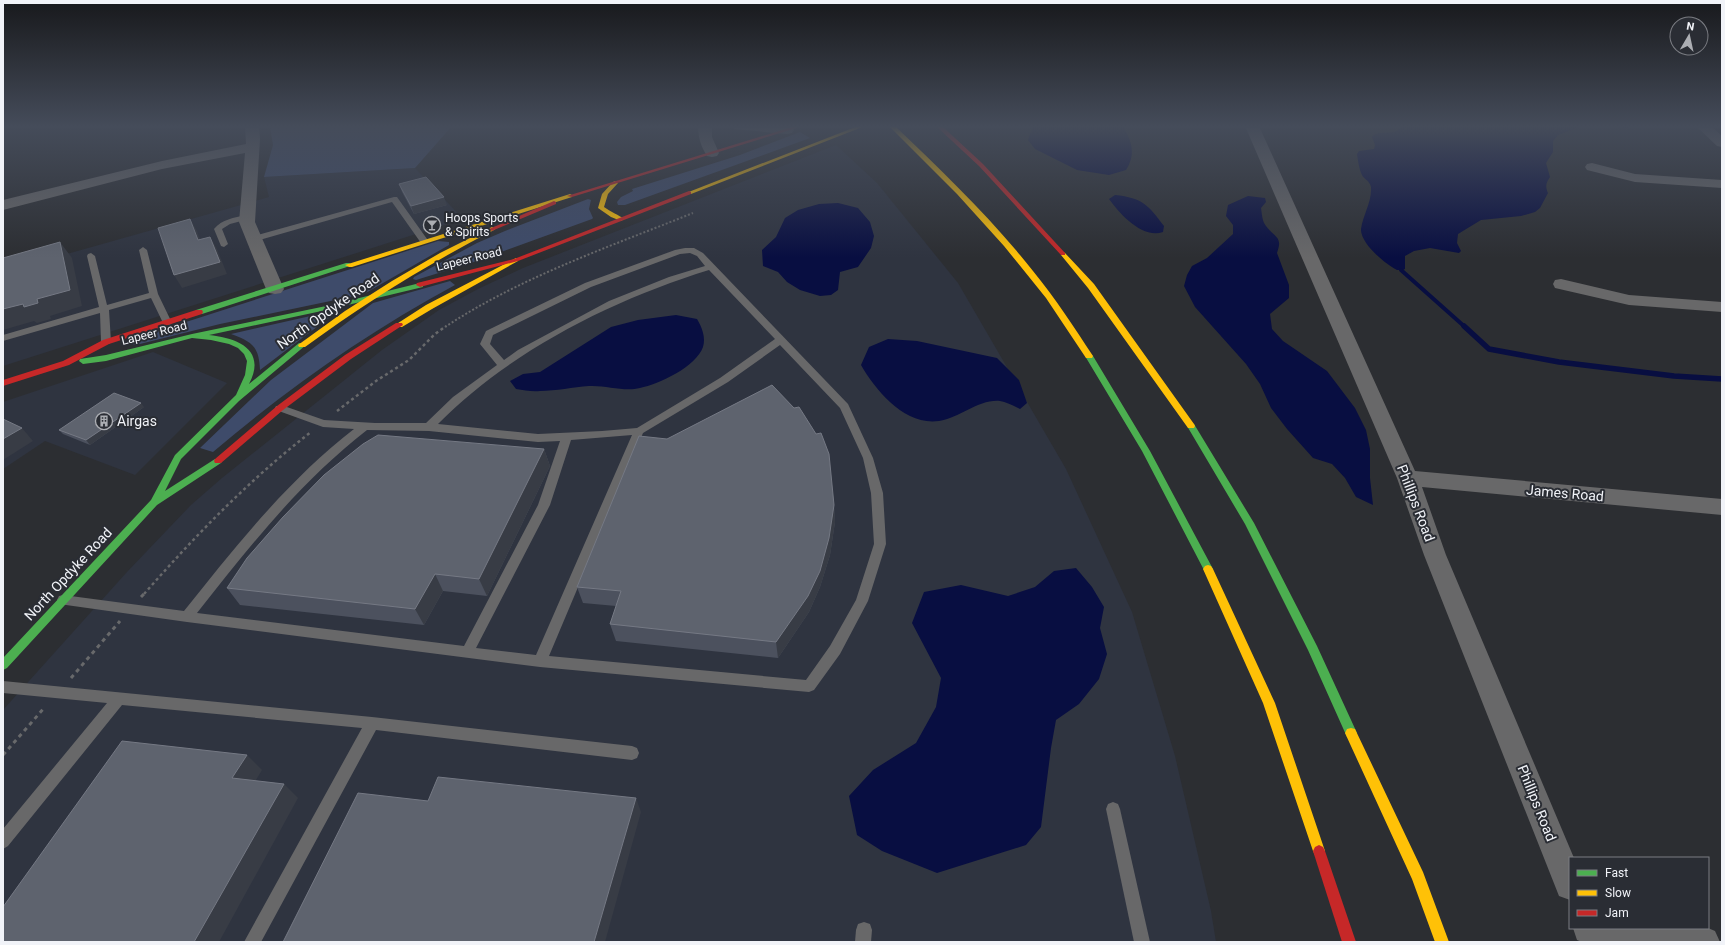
<svg xmlns="http://www.w3.org/2000/svg" width="1725" height="945" viewBox="0 0 1725 945" font-family="Roboto,sans-serif">
<style>
.built{fill:#2f3440}
.green{fill:#3e4b6a}
.water{fill:#080e41}
.lines{fill:none;stroke-linecap:round;stroke-linejoin:round}
.stream-far1{stroke:#080e41;stroke-width:4}
.stream{stroke:#080e41;stroke-width:5.5}
.path-far2{stroke:#68696b;stroke-width:2;stroke-dasharray:2 2;stroke-linecap:butt}
.path-far1{stroke:#68696b;stroke-width:2.5;stroke-dasharray:3 3;stroke-linecap:butt}
.path{stroke:#68696b;stroke-width:3;stroke-dasharray:4 4;stroke-linecap:butt}
.lane{fill:#686869;fill-rule:evenodd}
.street{fill:#686869;fill-rule:evenodd}
.fast{fill:#4caf50;fill-rule:evenodd}
.slow{fill:#ffc107;fill-rule:evenodd}
.jam{fill:#c62828;fill-rule:evenodd}
.wall{fill:#4c515e}
.shaded-wall{fill:#383c45}
.building{fill:#5e636e;stroke:#757984}
.labels{text-anchor:middle;dominant-baseline:central;stroke-width:4;stroke-linejoin:round;paint-order:stroke}
.far-poi-label{font-size:12px;fill:#f1f3f8;stroke:#2a2d34;text-anchor:start}
.far-street-label{font-size:12px;fill:#f1f3f8;stroke:#2a2d34}
.street-label{font-size:14px;fill:#f1f3f8;stroke:#2a2d34}
.poi-label{font-size:14px;fill:#f1f3f8;stroke:#2a2d34;text-anchor:start}
</style>
<rect width="100%" height="100%" fill="#2c2e32"/>
<g class="built">
<polygon points="836,145 877,183 958,283 1066,469 1132,612 1175,756 1211,911 1216,942 3,942 3,710 127,572 191,505 222,478 382,350 439,310 478,289 523,268"/>
<polygon points="415,168 463,219 3,366 3,272 269,197 264,177"/>
<polygon points="153,352 227,383 135,475 45,441 3,469 3,402"/>
</g>
<g class="green">
<polygon points="270,126 452,126 415,168 264,177 273,145"/>
<polygon points="800,132 810,138 625,205 618,205 617,202 621,197 633,191 632,189 740,155"/>
<polygon points="588,199 591,200 589,209 593,218 592,219 471,263 416,280 413,279 414,277 477,243 505,231"/>
<polygon points="438,241 449,242 449,245 364,294 220,324 136,345 131,344 130,342 133,339"/>
<path d="M450 281 455 285C368 332 288 388 213 452L200 448 271 380 373 303Z"/>
<path d="M337 310 338 311 260 370C259 347 253 342 231 334Z"/>
</g>
<g class="water">
<path d="M1033 126H1123C1132 142 1136 154 1126 170L1109 175 1077 170 1035 149 1028 140Z"/>
<path d="M1403 126H1627L1629 128 1597 126 1579 127 1558 135 1553 141V152L1546 163 1550 177C1546 183 1545 186 1548 193L1540 208 1535 212 1521 216 1481 220 1458 234 1457 243 1461 251 1459 253 1430 248 1414 251 1405 256V269L1403 270H1397C1385 264 1360 243 1361 229 1363 215 1372 202 1371 187 1370 181 1364 179 1362 175 1359 169 1358 160 1357 154L1359 151 1374 149 1375 145 1372 137C1380 128 1393 138 1403 126Z"/>
<path d="M1115 195C1143 198 1148 205 1164 226L1163 232C1142 239 1120 214 1109 199Z"/>
<path d="M1248 196 1265 198 1266 202 1261 208C1262 214 1262 221 1266 226 1275 238 1283 236 1277 253L1289 285V298L1270 314 1272 329 1283 341 1327 371 1355 408 1366 430 1370 449V478L1373 505 1356 497 1345 478 1332 464 1313 458 1287 429 1271 408 1260 384 1246 364 1195 307 1184 286 1187 275 1192 266 1207 258 1233 234V225L1226 216 1228 205Z"/>
<polygon points="838,203 858,208 870,222 874,236 871,248 858,267 840,272 838,290 831,295 820,296 800,290 787,282 778,272 763,266 762,250 776,237 785,218 798,210 819,204"/>
<path d="M676 315 697 319C702 327 706 338 703 347 696 367 659 384 640 388 624 392 606 385 589 386 573 387 556 391 540 391 532 392 524 390 516 389L510 381 523 374 540 372 611 327 638 320Z"/>
<path d="M888 339 917 341 997 358 1019 380 1027 403 1020 409C1014 406 1006 402 1000 401 979 399 960 418 939 421 905 426 876 391 861 365L869 347Z"/>
<polygon points="1076,568 1092,587 1104,607 1100,628 1107,654 1099,679 1079,704 1056,720 1051,748 1041,827 1026,845 937,873 882,851 857,835 849,796 873,770 916,743 936,707 941,678 912,623 924,592 961,585 1008,596 1035,587 1054,571"/>
</g>
<g class="lines">
<polyline class="stream-far1" points="1401,270 1465,327"/>
<polyline class="stream" points="1464,326 1489,349 1559,362 1674,376 1722,379"/>
<path class="path-far2" d="M445 327C521 277 609 247 693 213"/>
<g class="path-far1">
<polyline points="337,411 376,381 409,360 435,334 446,326"/>
<path d="M144 594C196 535 249 480 311 432"/>
</g>
<g class="path">
<polyline points="141,597 145,593"/>
<polyline points="71,678 120,621"/>
<polyline points="3,755 45,707"/>
</g>
<g class="lane">
<polygon points="394,197 397,197 427,239 428,241 427,243 421,243 392,202 256,241 253,242 249,239 250,237"/>
<path d="M246 215 250 217 249 219 230 224 222 229 228 244 224 247 221 246 214 229C222 219 234 218 246 215Z"/>
<polygon points="143,247 147,250 158,294 172,323 170,325 164,325 151,298 109,310 111,342 109,344 103,344 101,342 100,313 3,341 3,335 99,307 87,256 88,254 91,253 95,256 107,305 149,293 139,250"/>
<path d="M685 248H694L703 253 848 404 873 458 883 493 886 544 868 601 840 654 814 690 809 692 540 667 187 622 59 604 57 600 59 596 63 595 184 611C236 546 288 480 354 429L323 427 276 410 275 408 276 406H284L324 420 375 423H426L453 397 497 365 480 344 486 331 585 283 675 250ZM690 253 697 256 705 266 669 277 609 301 518 350 504 360 490 344 493 335 591 287 680 254ZM709 270 775 339 720 378 637 428 602 431 538 434 438 424C510 351 612 300 709 270ZM780 345 840 408 863 458 871 493 874 544 856 600 830 646 806 680 549 656 643 433 728 382ZM367 430 429 431 538 442 560 441 538 505 464 646 197 613C249 547 300 482 367 430ZM632 435 536 655 476 648 550 505 571 440Z"/>
<polygon points="3,681 372,717 632,746 637,748 639,753 637,758 632,760 376,730 261,942 244,942 362,728 122,705 8,846 3,849 3,829 107,703 3,693"/>
<polygon points="1113,802 1118,804 1120,809 1150,942 1134,942 1106,809 1108,804"/>
<polygon points="864,922 870,924 872,930 871,942 855,942 856,930 858,924"/>
</g>
<g class="street">
<polygon points="245,126 259,126 260,139 255,222 284,289 281,293 275,294 269,293 266,289 239,222 245,153 162,169 3,210 3,200 162,161 246,144"/>
<path d="M698 126H712V137L719 153 717 156 712 157 707 156C701 147 698 137 698 126Z"/>
<polygon points="732,126 787,126 792,127 794,130 792,133 787,134 734,129"/>
<polygon points="1245,126 1259,126 1415,471 1722,499 1722,515 1422,487 1446,555 1574,858 1570,858 1570,900 1559,896 1424,555 1397,478"/>
<polygon points="1696,126 1711,126 1722,136 1722,147 1717,146"/>
<polygon points="1592,163 1635,174 1722,180 1722,188 1635,182 1587,170 1585,167 1587,164"/>
<polygon points="1561,279 1629,295 1722,302 1722,312 1629,305 1555,288 1553,284 1555,280"/>
<polygon points="1573,928 1708,928 1715,931 1720,942 1582,942 1577,940"/>
</g>
<g class="fast">
<polygon points="346,263 349,263 353,265 202,314 196,314 195,312 196,310"/>
<path d="M420 283H423V287L331 309 209 335C238 338 267 350 249 384L299 343H305L306 345 239 401 181 459 165 491 215 459H221L222 461 221 463 157 505 7 668 3 670V658L151 500 175 455 236 395 245 375 247 361 244 354 238 348 229 344 211 340 192 338 106 361 83 364 79 361 80 359 106 355 192 334 331 305Z"/>
<polygon points="1089,353 1093,356 1150,451 1213,569 1211,572 1208,573 1205,572 1142,451 1085,356"/>
<polygon points="1191,423 1194,424 1254,523 1317,646 1357,733 1355,737 1351,738 1347,737 1308,650 1245,524 1187,426"/>
</g>
<g class="slow">
<polygon points="858,126 865,126 691,194 686,193"/>
<path d="M889 126H895C943 172 992 219 1033 271 1055 298 1074 327 1093 356L1092 358H1086L1046 298 1004 246 957 194Z"/>
<path d="M615 181 618 183 608 194 604 207C611 212 619 215 624 219L621 221 611 217 598 208 602 194 613 182Z"/>
<polygon points="570,194 572,195 572,197 352,267 349,267 345,265"/>
<path d="M492 227 495 229 494 230C428 264 365 303 305 347H299L298 345 345 311 392 281 440 253Z"/>
<polygon points="1063,252 1065,253 1094,284 1194,424 1195,426 1194,428 1188,428 1088,288 1061,255 1061,253"/>
<polygon points="516,258 518,259 518,261 432,309 402,327 396,327 395,325 426,305"/>
<polygon points="1208,565 1211,566 1213,569 1275,703 1325,851 1323,855 1319,857 1315,855 1313,851 1263,703 1203,569 1205,566"/>
<polygon points="1351,728 1355,729 1423,872 1449,942 1435,942 1412,879 1345,733 1347,729"/>
</g>
<g class="jam">
<polygon points="795,126 803,126 572,197 567,196"/>
<polygon points="936,126 942,126 983,164 1065,253 1065,255 1061,255 979,166"/>
<polygon points="689,191 691,192 691,194 518,261 420,287 416,285 417,283 514,259"/>
<polygon points="554,201 556,202 556,204 494,230 492,231 489,229"/>
<polygon points="196,310 202,310 203,312 202,314 109,344 69,365 3,386 3,380 63,361 103,340"/>
<polygon points="396,323 402,323 403,325 351,359 283,410 221,463 215,463 214,461 215,459 277,406 345,355"/>
<polygon points="1319,845 1323,847 1325,851 1356,942 1342,942 1313,851 1315,847"/>
</g>
</g>
<g class="wall">
<polygon points="399,184 447,205 414,214 402,192"/>
<polygon points="144,407 90,445 63,434 59,430"/>
<polygon points="667,439 834,505 835,522 830,555 820,587 809,612 778,658 616,641 610,624 616,606 583,603 577,587"/>
<polygon points="544,449 550,466 487,596 443,591 424,625 240,605 227,588"/>
</g>
<g class="shaded-wall">
<polygon points="444,197 447,205 414,214 411,206"/>
<polygon points="190,219 197,231 205,252 198,240"/>
<polygon points="210,237 217,249 227,274 182,288 174,275"/>
<polygon points="60,242 72,258 82,306 50,316 51,319 37,323 34,321 3,330 3,309 37,299"/>
<polygon points="141,403 144,407 90,445 86,440"/>
<polygon points="22,428 33,441 3,460 3,439"/>
<polygon points="544,449 550,466 487,596 479,579"/>
<polygon points="834,505 835,522 830,555 820,587 809,612 778,658 776,642"/>
<polygon points="435,574 443,591 424,625 415,609"/>
<polygon points="247,755 262,770 248,793 232,778"/>
<polygon points="284,784 298,798 219,942 194,942"/>
<polygon points="636,798 641,812 605,942 594,942"/>
</g>
<g class="building">
<polygon points="426,177 444,197 411,206 399,184"/>
<polygon points="190,219 198,240 210,237 220,262 174,275 158,228"/>
<polygon points="60,242 70,290 37,299 38,303 24,307 23,304 3,309 3,258"/>
<polygon points="772,385 794,408 799,407 816,434 821,433 829,454 834,505 829,538 820,571 808,596 776,642 610,624 621,591 577,587 639,436 667,439"/>
<polygon points="114,393 141,403 86,440 59,430"/>
<polygon points="3,419 22,428 3,439"/>
<polygon points="378,435 544,449 479,579 435,574 415,609 227,588 247,558 283,517 324,475 363,444"/>
<polygon points="122,741 247,755 232,778 284,784 194,942 3,942 3,907"/>
<polygon points="438,777 636,798 594,942 283,942 358,793 428,801"/>
</g>
<linearGradient id="sky" x2="0" y2="1"><stop stop-color="#18191c"/><stop offset="0.49" stop-color="#454c5a"/><stop offset="1" stop-color="#454c5a" stop-opacity="0"/></linearGradient>
<rect width="1725" height="258" fill="url(#sky)"/>
<defs>
<g id="bar-ring" transform="scale(0.9)"><circle r="9.5" fill="#2a2d34" stroke="#acaeb3" stroke-width="1.5"/><path d="M-6-5H6L.8 .8V4.5H3.5V6h-7V4.5H-.8V.8Z" fill="#acaeb3"/></g>
<g id="building-ring" transform="scale(0.9)"><circle r="9.5" fill="#2a2d34" stroke="#acaeb3" stroke-width="1.5"/><path d="M-4-6H4V6H1V3H-1V6H-4ZM-2.5-4.3h1.7v1.8h-1.7ZM.8-4.3h1.7v1.8H.8ZM-2.5-1h1.7V.8h-1.7ZM.8-1h1.7V.8H.8Z" fill="#acaeb3"/></g>
</defs>
<g fill-rule="evenodd">
<use href="#bar-ring" x="432" y="225"/>
<use href="#building-ring" x="104" y="421"/>
</g>
<g class="labels">
<g class="far-poi-label">
<text x="445" y="218">Hoops Sports<tspan x="445" dy="14">&amp; Spirits</tspan></text>
</g>
<g class="far-street-label">
<text transform="translate(469 259) rotate(-14)">Lapeer Road</text>
<text transform="translate(154 333) rotate(-14)">Lapeer Road</text>
</g>
<g class="street-label">
<text transform="translate(328 311) rotate(-35)">North Opdyke Road</text>
<text transform="translate(1565 493) rotate(5)">James Road</text>
<text transform="translate(1416 503) rotate(69)">Phillips Road</text>
<text transform="translate(68 574) rotate(-47)">North Opdyke Road</text>
<text transform="translate(1537 803) rotate(68)">Phillips Road</text>
</g>
<g class="poi-label">
<text x="117" y="421">Airgas</text>
</g>
</g>
<rect width="1725" height="945" fill="none" stroke="#f1f3f8" stroke-width="8"/>
<rect x="1569" y="857" width="140" height="72" fill="#2a2d34" stroke="#7a7c82"/>
<rect x="1577" y="870" width="20" height="6" fill="#4caf50" stroke="#7a7c82"/>
<text x="1605" y="877" font-size="12" fill="#f1f3f8">Fast</text>
<rect x="1577" y="890" width="20" height="6" fill="#ffc107" stroke="#7a7c82"/>
<text x="1605" y="897" font-size="12" fill="#f1f3f8">Slow</text>
<rect x="1577" y="910" width="20" height="6" fill="#c62828" stroke="#7a7c82"/>
<text x="1605" y="917" font-size="12" fill="#f1f3f8">Jam</text>
<g transform="translate(1689 36) rotate(9)"><circle r="19" fill="#2a2d34" stroke="#7a7c82"/>
<path d="M0-3L7 15L0 10L-7 15Z" fill="#acaeb3"/>
<text y="-6" font-size="11" font-weight="bold" text-anchor="middle" fill="#f1f3f8">N</text>
</g>
</svg>
